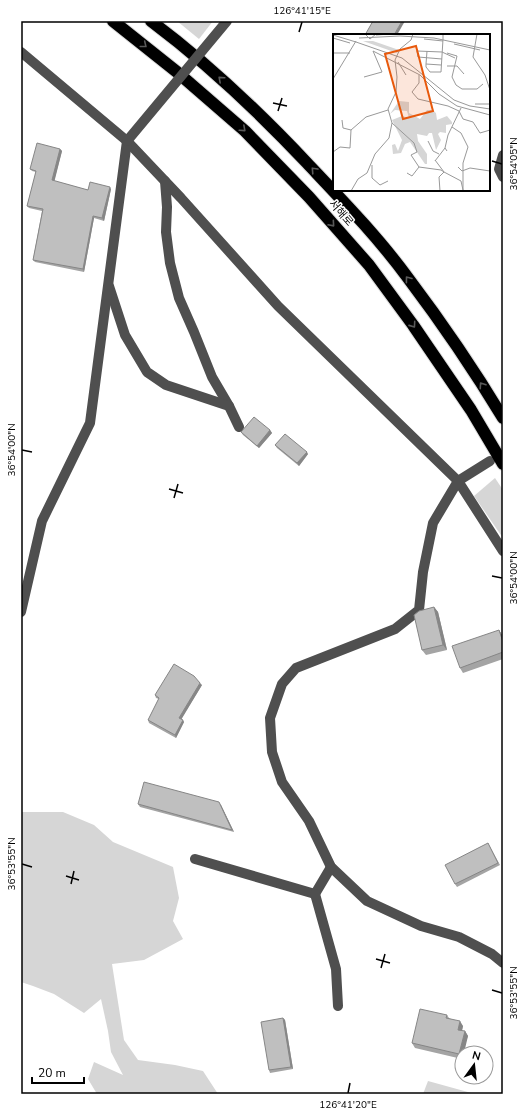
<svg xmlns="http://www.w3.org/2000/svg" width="524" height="1115" viewBox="0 0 524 1115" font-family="'Nunito Sans','Noto Sans KR',sans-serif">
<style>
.green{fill:#d6d6d6}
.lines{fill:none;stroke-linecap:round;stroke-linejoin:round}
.highway-casing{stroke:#dbdbdb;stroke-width:14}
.minor{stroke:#4f4f4f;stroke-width:10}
.highway{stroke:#000;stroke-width:12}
.minor-bridge{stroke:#4f4f4f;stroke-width:10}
.wall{fill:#a4a4a4}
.shaded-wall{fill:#868686}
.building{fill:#bfbfbf;stroke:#868686}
.oneway{stroke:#595959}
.ticks{fill:none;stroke:#000;stroke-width:1.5}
.labels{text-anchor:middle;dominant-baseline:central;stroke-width:3;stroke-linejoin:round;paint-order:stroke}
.street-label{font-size:11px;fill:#000;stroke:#fff}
.inset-road{fill:none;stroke:#999;stroke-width:1}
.view{fill:#e8590c;fill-opacity:0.15;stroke:#e8590c;stroke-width:2}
.inset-edge{fill:none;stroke:#000;stroke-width:2}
.neatline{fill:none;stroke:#000;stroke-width:1.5}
.ticks-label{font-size:10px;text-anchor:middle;fill:#000}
</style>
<rect width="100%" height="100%" fill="#fff"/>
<g class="green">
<polygon points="177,21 213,21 199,39"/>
<polygon points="495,478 503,490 503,538 474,496"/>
<polygon points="21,812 63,812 94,825 113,842 173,867 179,898 173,921 183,939 144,960 112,964 124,1040 138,1060 175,1065 203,1071 218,1094 97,1094 88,1079 94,1062 123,1075 111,1052 108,1031 101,999 84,1013 54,994 33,986 21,982"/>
<polygon points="428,1081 475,1094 423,1094"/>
</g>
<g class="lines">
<g class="highway-casing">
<g id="highway">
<polyline points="113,21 177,72 245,131 309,197 369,265 413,325 471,410 503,464"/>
<path d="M151 21C207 63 259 112 307 163 342 200 378 237 408 278 442 323 474 370 503 418"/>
</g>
</g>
<g class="minor">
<polyline points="21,52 127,141 181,198 278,306 458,481 503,551"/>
<polyline points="503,155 499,169 503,177"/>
<polyline points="165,181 167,207 166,232 170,263 179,298 194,332 212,377 229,406 239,427"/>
<polyline points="109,286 125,335 147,372 166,385 229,406"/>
<polyline points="490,461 458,481 433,523 423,572 419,610 395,629 296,668 282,684 270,718 272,752 282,782 309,821 331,867 367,901 421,926 459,937 492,954 503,963"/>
<polyline points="21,612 42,521 90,423 127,141"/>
<polyline points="195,859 315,894 331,867"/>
<polyline points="315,894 336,969 338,1006"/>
</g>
<use href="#highway" class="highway"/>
<polyline class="minor-bridge" points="127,141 227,21"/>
</g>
<g class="wall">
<polygon points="60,149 62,151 54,181 88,190 111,189 104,221 94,218 84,272 35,262 33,260 42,211 29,208 27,206 36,172 32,171 30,169"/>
<polygon points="270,430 272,433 259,448 243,435 241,432"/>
<polygon points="275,445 308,454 299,466 277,448"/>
<polygon points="434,607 438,612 447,650 426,655 422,650"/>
<polygon points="499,630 502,635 503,638 503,659 463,673 460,668"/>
<polygon points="202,685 181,719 184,722 176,738 149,723 148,720 159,699 156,698 155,695"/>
<polygon points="138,804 221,805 234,832 140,807"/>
<polygon points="488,843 500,865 457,887 455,884"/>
<polygon points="447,1015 449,1018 463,1026 462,1031 465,1031 468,1036 462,1053 462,1059 415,1048 412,1043"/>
<polygon points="283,1018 285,1020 293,1069 270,1073 269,1070"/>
</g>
<g class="shaded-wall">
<polygon points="402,21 405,21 397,35 394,35"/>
<polygon points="60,149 62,151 54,183 52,180"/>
<polygon points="110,187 111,189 104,221 102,218"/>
<polygon points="93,216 94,218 84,272 83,269"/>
<polygon points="270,430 272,433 259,448 257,446"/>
<polygon points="307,452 308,454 299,466 297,463"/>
<polygon points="434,607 438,612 447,650 443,645"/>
<polygon points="499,630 502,635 503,638 503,642"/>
<polygon points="200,683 202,685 181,720 179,718"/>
<polygon points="183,720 184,722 176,738 175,735"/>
<polygon points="219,802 221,805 234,832 232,830"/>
<polygon points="283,1018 285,1020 293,1069 291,1067"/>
<polygon points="460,1021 463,1026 461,1034 458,1030"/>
<polygon points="465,1031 468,1036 464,1053 462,1053 462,1057 459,1054"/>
</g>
<g class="building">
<polygon points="373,21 402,21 394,35 365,35"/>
<polygon points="37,143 60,149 52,180 88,190 90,182 110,187 102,218 93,216 83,269 33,260 43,209 27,206 36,171 30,169"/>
<polygon points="254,417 270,430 257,446 241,432"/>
<polygon points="285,434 307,452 297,463 275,445"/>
<polygon points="434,607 443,645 422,650 414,615 419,611"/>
<polygon points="499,630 503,642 503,652 460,668 452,646"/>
<polygon points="174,664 194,676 200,683 179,718 183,720 175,735 148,720 159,698 155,695"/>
<polygon points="144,782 219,802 232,830 138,804"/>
<polygon points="488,843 498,863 455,884 445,865"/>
<polygon points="420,1009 447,1015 446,1018 460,1021 458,1030 465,1031 459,1054 412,1043"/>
<polygon points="283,1018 291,1067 269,1070 261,1022"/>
</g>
<defs><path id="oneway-chevron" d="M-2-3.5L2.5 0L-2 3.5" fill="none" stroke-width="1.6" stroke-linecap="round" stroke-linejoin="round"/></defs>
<g class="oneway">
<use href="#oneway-chevron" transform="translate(144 45) rotate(39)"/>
<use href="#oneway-chevron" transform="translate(221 79) rotate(-138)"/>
<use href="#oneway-chevron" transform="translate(243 129) rotate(42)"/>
<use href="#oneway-chevron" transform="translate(314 170) rotate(-133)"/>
<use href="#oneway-chevron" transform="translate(332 224) rotate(49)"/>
<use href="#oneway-chevron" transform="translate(408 279) rotate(-127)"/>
<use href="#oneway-chevron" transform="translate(413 325) rotate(55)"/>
<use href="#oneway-chevron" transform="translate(482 385) rotate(-124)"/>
</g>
<path class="ticks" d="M299 32 302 22M273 103 287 106M278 111 282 98M492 161 502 164M22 450 32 452M169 489 183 493M174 498 178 484M492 576 502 578M22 864 32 867M66 876 79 880M71 884 74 871M376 959 390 963M381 968 385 954M492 990 502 993M348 1093 350 1083"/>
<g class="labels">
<g class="street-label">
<text transform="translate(341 213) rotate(49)">서해로</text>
</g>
</g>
<g transform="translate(333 34)">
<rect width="157" height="157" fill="#fff"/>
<path d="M30 7H40L66 16 64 19ZM66 67 76 68V79L87 85 94 76H99L103 79 104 86 114 82 119 88V90L113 91V99L107 98 105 100 108 106 103 116 99 99H96L94 102 84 100 85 107 94 120V130H92L77 108 72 110 68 119 60 120 59 111 62 110 65 117 69 106 59 86 69 82 76 84 74 77 62 76 57 80Z" fill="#d6d6d6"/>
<path class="inset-road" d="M32 0 37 5 43 0M144 0 140 23 152 41 157 56M0 1 23 8M43 1 57 0M0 4 17 9M26 4 67 2 101 4 157 16M91 5 110 7M23 8 69 24 121 66 137 72 157 75M121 10 147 16M40 17 87 41 106 60 124 72 157 81M0 19H17M114 19 124 22 119 43 123 51 129 55H144L150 50M109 25 85 23 84 17 109 18 122 24M65 28 73 41M93 30 94 17M108 31 93 30V33L97 38H108L110 5V0M114 32H124L131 40M86 41V49L79 58 85 65 115 72 126 77 130 85 140 88 147 99 157 96M31 43 49 38 40 17M0 45 23 7M142 70H157M9 86 10 94 18 96M59 89 81 109 84 118 78 121 86 133M119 93 128 99 135 113 130 129V157M95 107 100 117 106 120M112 114 115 101 128 74M0 118 7 113 17 114 18 96 33 83 55 76M102 126 111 138 128 147 130 156M102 127 112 114 114 117M39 131V144L47 151 55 147M125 133 129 137 137 134 157 137M74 139 79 142 86 133 108 136 111 138 106 143 107 157M18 157 25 145 34 139 42 120 56 104 59 89 55 75 63 58 64 43 62 26 67 15 78 6 80 0"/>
<path class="view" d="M83 12 100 77 70 85 52 20Z"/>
<rect width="157" height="157" class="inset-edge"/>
</g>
<rect width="524" height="1115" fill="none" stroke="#ffffff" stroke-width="44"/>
<g transform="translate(474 1065) rotate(15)"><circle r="19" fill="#ffffff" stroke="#999999"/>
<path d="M0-3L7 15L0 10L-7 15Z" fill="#000000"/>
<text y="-6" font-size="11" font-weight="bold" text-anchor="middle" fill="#000000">N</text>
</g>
<path d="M32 1077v6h52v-6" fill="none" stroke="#000000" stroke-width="2"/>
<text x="38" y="1077" font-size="12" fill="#000000" stroke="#ffffff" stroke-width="3" paint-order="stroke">20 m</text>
<rect x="22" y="22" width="480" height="1071" class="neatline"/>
<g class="ticks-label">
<text x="302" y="14">126°41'15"E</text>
<text transform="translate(513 164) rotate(-90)" y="4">36°54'05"N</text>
<text transform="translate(11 450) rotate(-90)" y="4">36°54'00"N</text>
<text transform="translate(513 578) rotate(-90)" y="4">36°54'00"N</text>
<text transform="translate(11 864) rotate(-90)" y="4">36°53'55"N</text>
<text transform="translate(513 993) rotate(-90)" y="4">36°53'55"N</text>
<text x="348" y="1108">126°41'20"E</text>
</g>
</svg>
